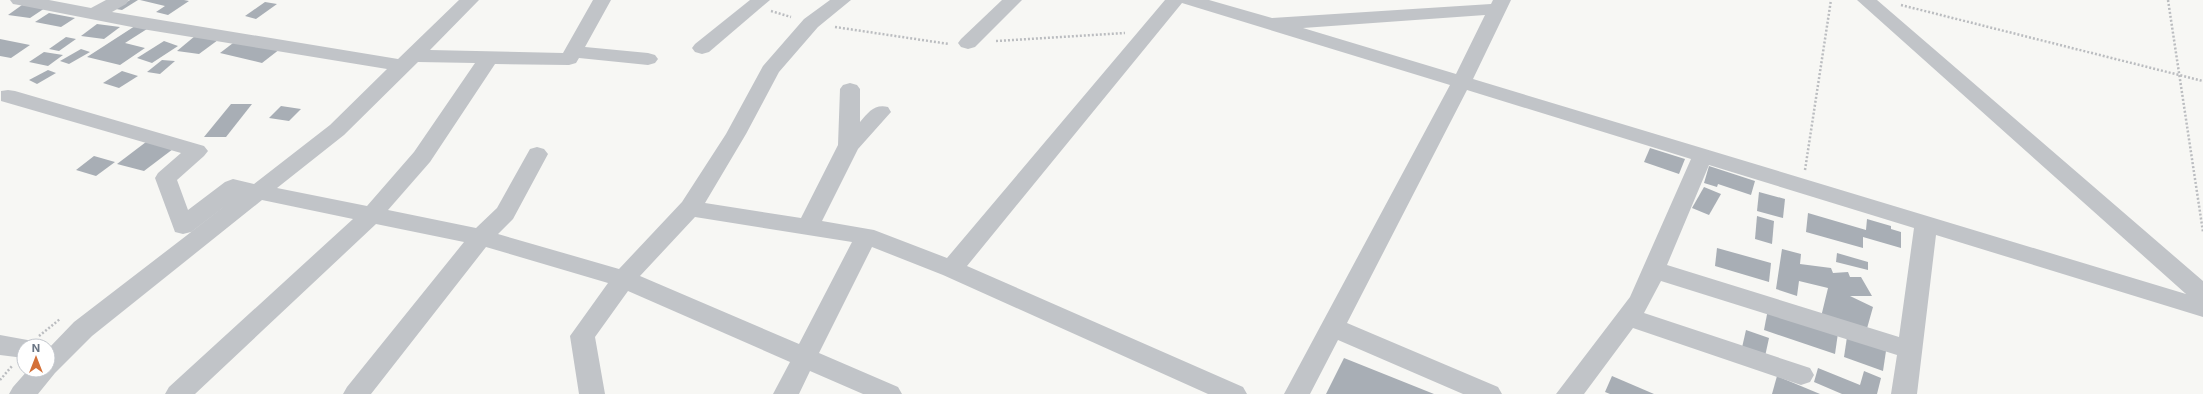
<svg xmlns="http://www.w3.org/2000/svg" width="2203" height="394" viewBox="0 0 2203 394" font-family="Inter,sans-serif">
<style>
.building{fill:#a8aeb5}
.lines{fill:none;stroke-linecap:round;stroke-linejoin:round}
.path{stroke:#bbbdc0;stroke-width:2.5;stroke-dasharray:2 2;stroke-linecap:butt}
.minor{fill:#c1c4c8;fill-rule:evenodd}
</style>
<rect width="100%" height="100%" fill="#f7f7f4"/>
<g class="building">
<polygon points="130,0 138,0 122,10 116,9"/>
<polygon points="140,0 184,0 189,1 168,15 156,12 165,6"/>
<polygon points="265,2 277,4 256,19 245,16"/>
<polygon points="22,5 45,8 30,18 8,15"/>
<polygon points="49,13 75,18 61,27 35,22"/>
<polygon points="97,24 120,27 104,39 81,36"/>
<polygon points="135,26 147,29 125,43 145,48 120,65 87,57"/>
<polygon points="195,36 218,40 199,54 177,51"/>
<polygon points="66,37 76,39 59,51 49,49"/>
<polygon points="0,39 30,45 11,58 0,56"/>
<polygon points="237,40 280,49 262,63 220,53"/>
<polygon points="164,41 178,46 152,63 137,58"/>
<polygon points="81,49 90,52 69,64 60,61"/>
<polygon points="44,52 63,55 48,66 29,62"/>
<polygon points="162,60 175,61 160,74 147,72"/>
<polygon points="48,70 56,73 37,84 29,80"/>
<polygon points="122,71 138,76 119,88 103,83"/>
<polygon points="231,104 252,104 226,137 204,137"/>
<polygon points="281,106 301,109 289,121 269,118"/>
<polygon points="146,142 173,149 144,171 117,164"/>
<polygon points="1650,148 1685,159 1679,174 1644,162"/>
<polygon points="94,156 115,162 96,176 76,170"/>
<polygon points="1709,166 1755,181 1751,195 1718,184 1717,187 1704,183"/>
<polygon points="1704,187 1721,194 1709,215 1692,208"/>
<polygon points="1759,192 1785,199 1783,218 1757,211"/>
<polygon points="1808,213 1866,230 1867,219 1891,226 1891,229 1901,232 1901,248 1863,237 1863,248 1806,232"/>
<polygon points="1757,216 1774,221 1772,244 1755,239"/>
<polygon points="1717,248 1771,263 1769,282 1715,266"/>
<polygon points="1782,249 1801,254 1800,264 1831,268 1833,273 1848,272 1850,277 1861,277 1872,296 1850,296 1873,307 1866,332 1821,317 1828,288 1799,281 1797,296 1776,289"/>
<polygon points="1837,253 1868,262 1868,270 1836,262"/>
<polygon points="1768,309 1838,333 1835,354 1764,330"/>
<polygon points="1746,330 1769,338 1764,361 1741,352"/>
<polygon points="1847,337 1886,351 1883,371 1844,357"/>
<polygon points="1344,358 1434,394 1326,394"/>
<polygon points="1818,368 1860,385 1864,371 1881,378 1877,394 1842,394 1814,382"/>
<polygon points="1612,376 1654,394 1610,394 1605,392"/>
<polygon points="1777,376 1820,394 1772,394"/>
</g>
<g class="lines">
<g class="path">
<polyline points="2168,0 2203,232"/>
<polyline points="1901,5 2203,81"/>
<polyline points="771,11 791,17"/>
<polyline points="835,27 949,44"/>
<polyline points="996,41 1125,33"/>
<polyline points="1805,170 1831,0"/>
<polyline points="39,336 60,319"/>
<polyline points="0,380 12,366"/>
</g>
<g class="minor">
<path d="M10 0H49L91 8 106 0H129L126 4 112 12 398 59 459 0H479L430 50 563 53 593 0H611L585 47 648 53 655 55 658 59 655 63 648 65 579 58 576 63 569 65 495 64 430 162 388 210 476 228 497 208 530 149 537 147 544 149 548 154 513 219 498 234 619 269 682 202 726 134 763 66 804 19 830 0H851L818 27 779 72 746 134 705 203 801 218 838 145 840 89 843 85 850 83 857 85 860 89V122C869 112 874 104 888 107L891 112 858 149 822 221 874 230 947 258 1165 0H1209L1272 18 1491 4 1493 0H1511L1473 79 2186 294 1857 0H1877L2203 281V317L1936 235 1917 394H1891L1897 355 1661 281 1644 313 1810 368 1814 375 1810 382 1801 385 1633 328 1584 394H1556L1630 297 1691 159 1467 90 1347 323 1498 387 1502 394H1463L1338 340 1310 394H1284L1450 85 1182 3 967 266 1243 387 1247 394H1208L943 275 872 247 819 353 898 387 902 394H863L810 371 799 394H773L790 362 628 291 595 337 605 394H579L570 336 608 283 486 247 371 394H343L347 387 464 242 376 224 195 394H165L169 387 353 219 262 200 92 336 55 373 38 394H9L13 387 28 370H48V349L74 322 238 196 191 232 183 234 175 232 155 178 158 173 181 153 1 101V91L8 90 15 91 204 146 208 151 204 156 177 180 188 210 225 182 233 179 254 184 330 125 387 69 142 29 19 5 13 4ZM1485 15 1456 74 1303 28ZM418 62 475 63 414 152 367 206 277 188 344 135ZM1709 165 1914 228 1899 337 1667 265ZM695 217 852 242 799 344 640 276Z"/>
<polygon points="750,0 770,0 709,52 702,54 695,52 692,48 695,44"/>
<polygon points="1002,0 1022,0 975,47 968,49 961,47 958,43 961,39"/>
<polygon points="0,335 33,341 35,346 24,346 24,358 0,355"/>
</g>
</g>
<g transform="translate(36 358)"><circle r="19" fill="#ffffff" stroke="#c3c7cd"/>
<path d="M0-3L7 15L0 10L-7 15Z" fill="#d47038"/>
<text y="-6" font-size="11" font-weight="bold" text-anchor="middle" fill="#697483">N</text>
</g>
</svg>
